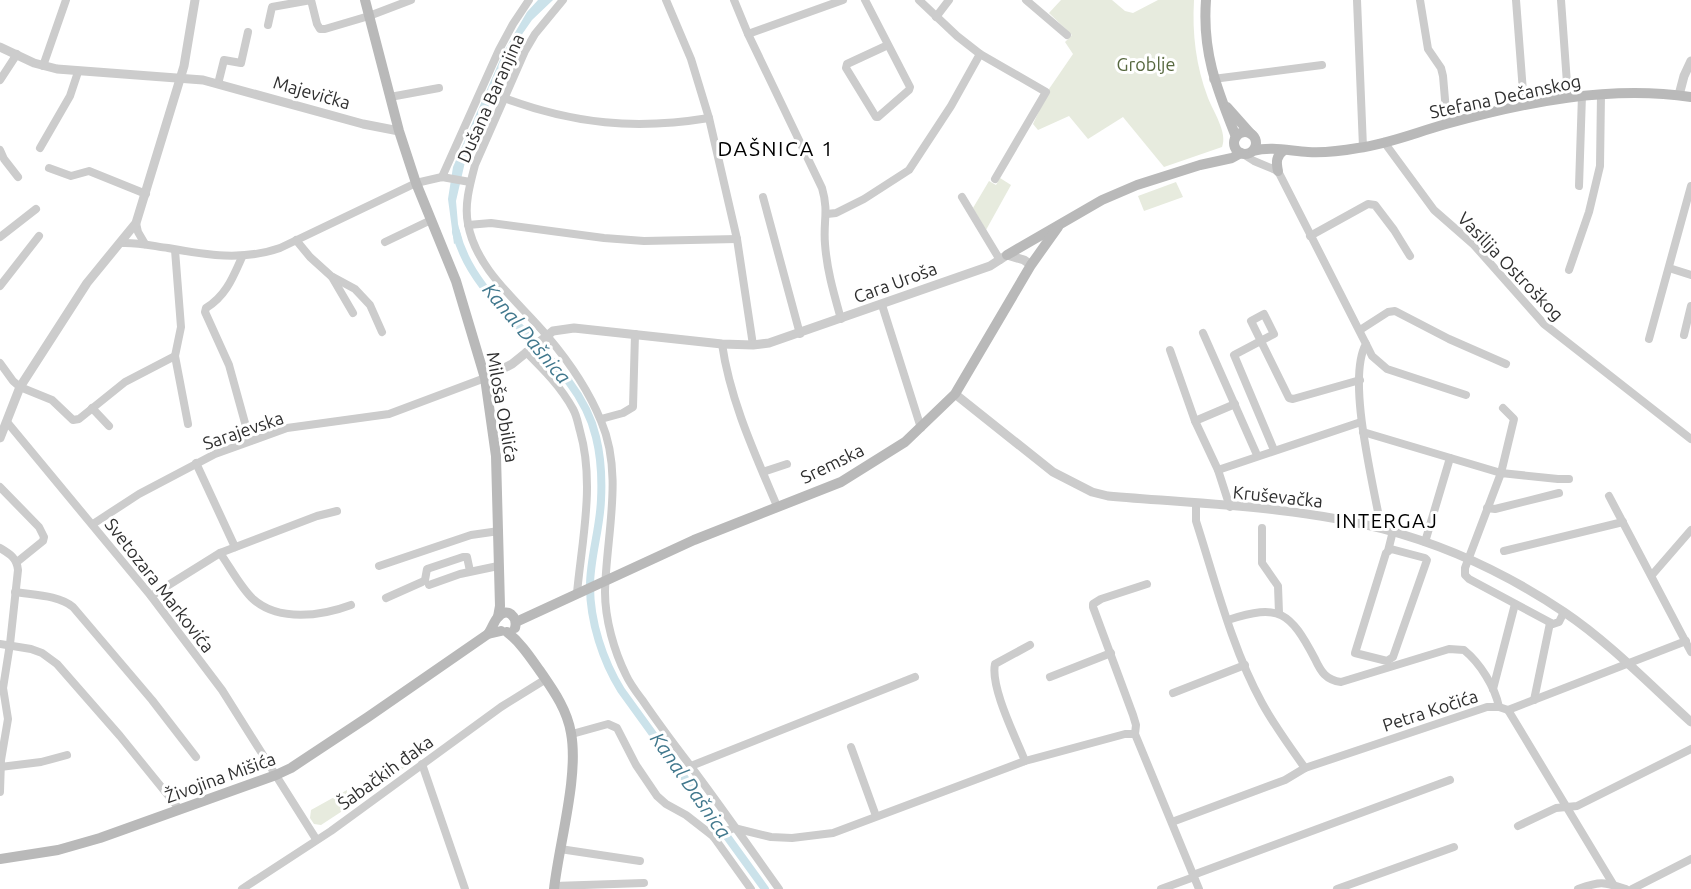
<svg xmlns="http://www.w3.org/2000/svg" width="1691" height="889" viewBox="0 0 1691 889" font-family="Ubuntu,sans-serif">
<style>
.green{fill:#e7ebde}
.water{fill:#cbe2ea}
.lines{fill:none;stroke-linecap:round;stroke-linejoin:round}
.canal{stroke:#cbe2ea;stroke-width:8}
.minor{stroke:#ccc;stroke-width:8}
.tertiary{stroke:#ccc;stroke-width:9}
.secondary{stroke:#b9b9b9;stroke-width:10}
.labels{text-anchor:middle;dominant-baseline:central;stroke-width:6;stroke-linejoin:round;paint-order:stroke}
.park-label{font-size:18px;fill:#57683f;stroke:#fff}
.street-label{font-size:18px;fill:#2f2f2f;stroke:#fff}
.water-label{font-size:20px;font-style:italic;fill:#41788d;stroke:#fff}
.neighbourhood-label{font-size:20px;letter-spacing:1.5px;fill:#000;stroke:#fff}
.quarter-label{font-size:21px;letter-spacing:1.5px;fill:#000;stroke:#fff}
</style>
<rect width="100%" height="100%" fill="#fff"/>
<g class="green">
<path d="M1061 0H1112L1125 11 1133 13 1158 0H1194C1192 34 1196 66 1208 98 1213 111 1228 133 1222 147L1164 167 1123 117 1088 139 1069 116 1038 130 1033 124 1049 89 1073 54 1065 42 1072 35 1049 13Z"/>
<polygon points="1000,178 1011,185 986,230 973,208 989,181 996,185"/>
<polygon points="1176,182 1183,197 1144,211 1138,196"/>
<polygon points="390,762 393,766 405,767 380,785 382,767"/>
<polygon points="347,790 346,803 350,806 321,825 314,824 310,818 311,810"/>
</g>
<polygon class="water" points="538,0 553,0 532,20 516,43 465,162 456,201 458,224 462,240 454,244 448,199 453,167 503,53 527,12"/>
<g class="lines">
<path class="canal" d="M456 232C475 312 577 355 596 437 601 457 602 480 601 500 600 529 590 558 590 586 590 622 603 661 621 690L765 889"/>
<g class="minor">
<polyline points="311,0 317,24 320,29 325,29 369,16 411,0"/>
<path d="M563 0 535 34 525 51 475 165C470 184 464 205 468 224 476 270 520 303 548 337 570 363 588 389 601 421 624 474 606 536 605 592 605 619 614 651 626 675 630 684 637 693 643 701 658 723 673 743 689 764 720 805 749 847 779 889"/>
<polyline points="666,0 691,59 709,118 737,239 753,345"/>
<path d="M734 0 748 34 822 188C829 212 823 221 825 244 827 271 834 294 841 319"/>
<polyline points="865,0 910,87 909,90 878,117 876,117 846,68 847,64 888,45"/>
<polyline points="1026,0 1067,35"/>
<polyline points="1357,0 1363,147"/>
<polyline points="1420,0 1428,49 1441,68 1443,76 1447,123"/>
<polyline points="1516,0 1524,105"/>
<polyline points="1561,0 1568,97"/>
<polyline points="936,17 949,0"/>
<polyline points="268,25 272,7 311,0"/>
<polyline points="748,34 843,0"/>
<polyline points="980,54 1046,92 995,179"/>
<polyline points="43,66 66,0"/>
<polyline points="1213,79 1322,65"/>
<polyline points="0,80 17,54"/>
<polyline points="218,84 224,60 241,63 248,32"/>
<polyline points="390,97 439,88"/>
<path d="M504 98C574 124 635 130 709 118"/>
<polyline points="1384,142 1434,210 1474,245 1544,324 1691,439"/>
<polyline points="40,148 70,96 78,72"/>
<polyline points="0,150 4,159 18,177"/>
<path d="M1243 154 1254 161 1278 171 1366 344C1346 379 1374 486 1381 528"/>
<polyline points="49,168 71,176 89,171 146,194"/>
<polyline points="442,177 499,50 513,24 529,0"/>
<polyline points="1579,186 1582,95"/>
<polyline points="763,197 800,334"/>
<polyline points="962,197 1000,260"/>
<polyline points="827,214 836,213 864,199 909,170 951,106 980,54 957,36 919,0"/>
<polyline points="136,223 138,232 145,244"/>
<polyline points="468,225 491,223 604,238 644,241 737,239"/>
<polyline points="1310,236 1368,204 1375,205 1394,230 1410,256"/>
<polyline points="0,237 36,209"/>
<polyline points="296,240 310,257 331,276 355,289 370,305 382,332"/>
<polyline points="385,242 431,220"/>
<path d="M121 243C137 242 153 246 168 248 206 255 243 261 280 248L416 183 442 177 470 182"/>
<path d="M242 257C233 277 226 296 206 308L205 312 229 365 250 441"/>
<polyline points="1669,268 1691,275"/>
<polyline points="1569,270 1589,212 1600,166 1601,94"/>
<polyline points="332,277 353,313"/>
<polyline points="0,286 39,236"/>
<polyline points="882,305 921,428"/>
<polyline points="1360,330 1388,312 1395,311 1449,339 1506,364"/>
<polyline points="1203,333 1257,455"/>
<polyline points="1684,335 1691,306"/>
<polyline points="1649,339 1691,186"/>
<path d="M722 344C730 400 755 454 777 506"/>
<polyline points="1366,344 1372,356 1387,369 1466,395"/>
<polyline points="1170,350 1195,421 1218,470"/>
<path d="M526 352C544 370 561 387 573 409 577 416 578 424 580 431 595 483 582 540 577 593"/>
<polyline points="175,356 188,424"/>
<polyline points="0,363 13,381 20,387 52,400 73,420 79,419 125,382 175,356 181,327 175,250"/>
<polyline points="92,408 109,426"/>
<polyline points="601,419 623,413 633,407 635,334"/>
<polyline points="1195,421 1235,404"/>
<polyline points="7,422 151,596 222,690 316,839"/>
<polyline points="1363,432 1501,473 1514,419 1503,408"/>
<polyline points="1274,450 1234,355 1274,334 1264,314 1251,321 1289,398 1293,399 1360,380"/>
<polyline points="196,463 235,547"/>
<polyline points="763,472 787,464"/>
<polyline points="0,487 39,527 44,537 43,541 17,562"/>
<polyline points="1609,496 1691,652"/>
<path d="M1196 504V521C1215 580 1232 649 1262 703 1274 725 1290 747 1305 768"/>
<polyline points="1230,507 1218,470 1361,422"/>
<polyline points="1487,508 1495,509 1559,493"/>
<polyline points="93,524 139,494 215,454 287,428 389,414 485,378"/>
<polyline points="1262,528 1262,563 1278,586 1279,613"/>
<polyline points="1425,542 1450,458"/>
<path d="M0 548C10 554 17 558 18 570L10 644 3 688 8 719 1 760 0 792"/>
<polygon points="1391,549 1425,558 1427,560 1393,657 1387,661 1355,653 1386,553"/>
<polyline points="1388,551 1393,531"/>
<polyline points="1504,551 1623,522"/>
<path d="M220 553C230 567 241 588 253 599 278 622 322 616 351 605"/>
<polyline points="379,566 471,535 499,531"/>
<polyline points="1652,575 1691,530"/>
<polyline points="1147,584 1101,599 1093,604 1093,607 1133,715 1136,725 1135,734 1199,889"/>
<polyline points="429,585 460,574 498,566"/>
<path d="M15 592C33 595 59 595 73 607L152 700 196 757"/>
<polyline points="151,596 220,553 317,516 337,511"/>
<polyline points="386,598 422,582 425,580 427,569 463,557 467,557 470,571"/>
<polyline points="1564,612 1559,622 1553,624 1469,579 1465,575 1465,568 1501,473 1558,479 1569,479"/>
<path d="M1228 620C1280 603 1290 612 1315 659 1321 672 1326 680 1341 682L1449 649 1464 650C1480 663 1495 687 1499 707"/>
<polyline points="0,644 31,649 42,653 57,664 120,736 180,810"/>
<polyline points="1050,677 1111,653"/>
<polyline points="1493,689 1515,604"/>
<polyline points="1173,693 1245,665"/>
<polyline points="1534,700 1550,623"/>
<polyline points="1508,710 1686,641"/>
<polyline points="572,734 608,724 617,728 636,765 657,796 666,804 686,815 713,836 751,889"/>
<polyline points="851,747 876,816"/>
<path d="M1025 761C1016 738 990 687 995 664L1030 645"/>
<polyline points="422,764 465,889"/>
<polyline points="691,766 915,677"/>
<polyline points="0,767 41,762 67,755"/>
<polyline points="1172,822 1285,780 1305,768 1487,707 1499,707 1508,710 1613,884"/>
<polyline points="1518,826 1556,808 1577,806 1691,749"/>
<polyline points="713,836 734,828 771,837 792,838 833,833 1025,761 1125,734 1135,734"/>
<polyline points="560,849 640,861"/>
<polyline points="1193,875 1450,780"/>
<polyline points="554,886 644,883"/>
<polyline points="242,889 331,831 501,707 546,679"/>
<polyline points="1161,889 1194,877"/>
<polyline points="1337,889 1454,847"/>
<path d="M1578 889C1601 881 1603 882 1626 889"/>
<polyline points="1632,889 1691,859"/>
</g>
<g class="tertiary">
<polyline points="0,47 34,63 57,69 203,80 363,124 399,131"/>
<polyline points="1679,95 1684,76 1691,61"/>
<polyline points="485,378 512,364 553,331 574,328 722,344 753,345 769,343 990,266 1007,255 1024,260 1031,265"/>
<path d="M955 394 1053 472 1092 492 1108 496C1199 504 1295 506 1383 529 1448 546 1509 575 1564 612 1610 643 1650 685 1691 722"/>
<polyline points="0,438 20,387 87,283 136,223 184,66 195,0"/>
</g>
<g class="secondary">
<polyline points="365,0 399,131 416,183 456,281 485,378 496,456 500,606 498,617"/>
<path d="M1206 0C1202 53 1217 89 1236 137"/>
<polyline points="1227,107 1251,134"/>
<circle cx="1245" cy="143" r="11"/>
<path d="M1253 151C1271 146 1290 151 1308 152 1325 153 1341 151 1358 148 1388 144 1417 132 1446 124 1525 102 1609 85 1691 97"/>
<path d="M1278 171C1276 162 1276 156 1284 150"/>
<polyline points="1007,255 1102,200 1137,185 1200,165 1232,158 1241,153"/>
<polyline points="516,622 694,540 841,482 905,442 955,394 1031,265 1058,227"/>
<path d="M507 632C521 643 530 657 540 671 553 690 567 709 571 733 579 776 559 844 554 889"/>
<path d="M488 634C492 629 494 621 498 617 507 606 518 617 515 628"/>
<polyline points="0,859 58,850 100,838 276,775 291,768 368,717 488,634 501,631"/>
</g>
</g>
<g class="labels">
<g class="park-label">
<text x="1146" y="64">Groblje</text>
</g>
<g class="street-label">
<text transform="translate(312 92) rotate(16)">Majevička</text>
<text transform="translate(1505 96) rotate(-12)">Stefana Dečanskog</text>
<text transform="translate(490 98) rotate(-66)">Dušana Baranjina</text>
<text transform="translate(1511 266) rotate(46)">Vasilija Ostroškog</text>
<text transform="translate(895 282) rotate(-20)">Cara Uroša</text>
<text transform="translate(503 407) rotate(80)">Miloša Obilića</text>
<text transform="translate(243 430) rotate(-19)">Sarajevska</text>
<text transform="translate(832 463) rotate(-26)">Sremska</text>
<text transform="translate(1278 496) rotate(6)">Kruševačka</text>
<text transform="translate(160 585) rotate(52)">Svetozara Markovića</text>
<text transform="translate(1430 710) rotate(-18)">Petra Kočića</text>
<text transform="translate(385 772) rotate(-36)">Šabačkih đaka</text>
<text transform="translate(220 777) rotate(-20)">Živojina Mišića</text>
</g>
<g class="water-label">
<text transform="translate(527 333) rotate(50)">Kanal Dašnica</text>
<text transform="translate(691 785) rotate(55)">Kanal Dašnica</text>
</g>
<g class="neighbourhood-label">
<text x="1387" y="520">INTERGAJ</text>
</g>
<g class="quarter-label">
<text x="776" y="148">DAŠNICA 1</text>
</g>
</g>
</svg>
